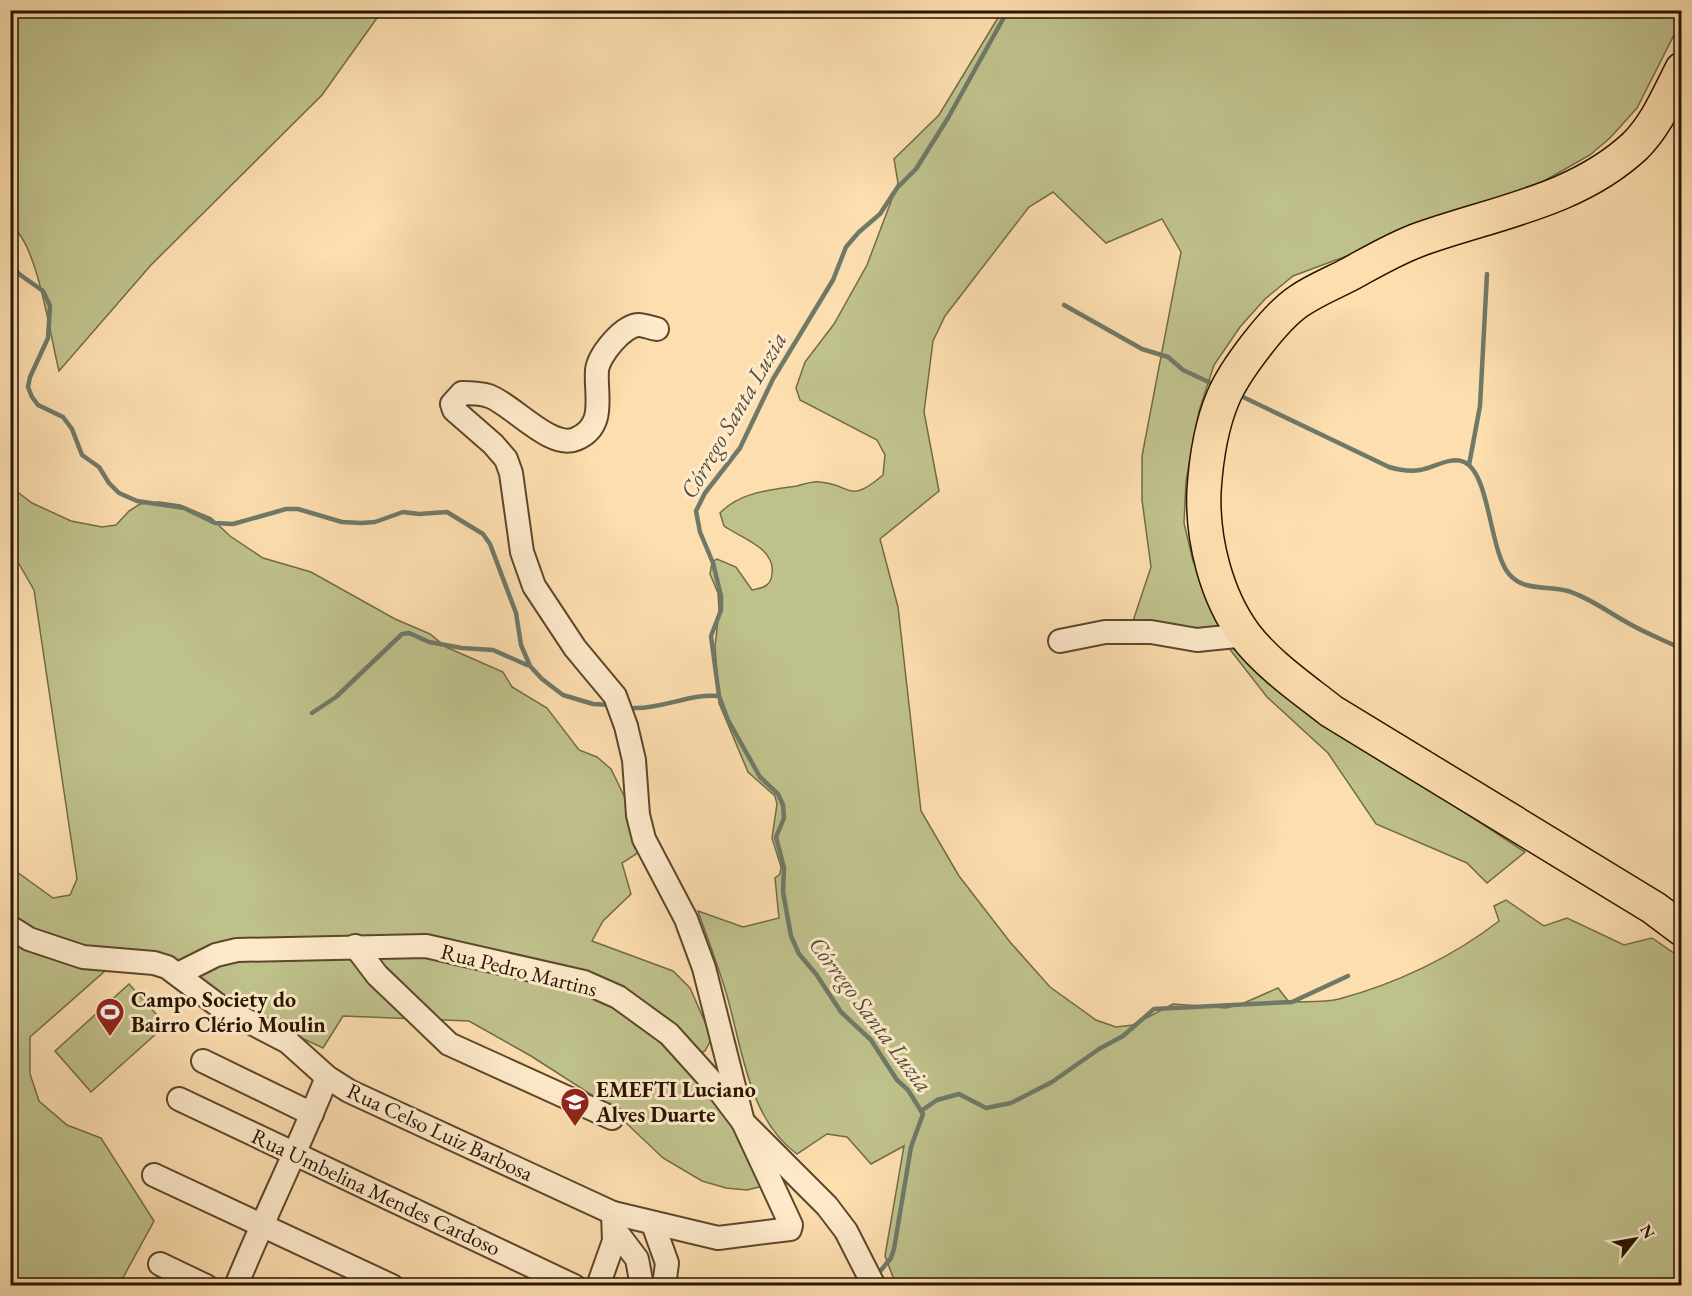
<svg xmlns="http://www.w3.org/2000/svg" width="1692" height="1296" viewBox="0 0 1692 1296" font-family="'EB Garamond',serif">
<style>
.green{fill:#bfc18b;stroke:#736b46;stroke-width:1.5}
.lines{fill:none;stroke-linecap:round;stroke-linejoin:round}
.stream{stroke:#6f7968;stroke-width:4.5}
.minor-casing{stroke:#5c472c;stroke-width:26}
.highway-casing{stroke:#271500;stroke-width:36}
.minor{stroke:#feeacb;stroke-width:22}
.highway{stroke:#fddeaf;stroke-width:33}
.labels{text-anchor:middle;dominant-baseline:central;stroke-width:6;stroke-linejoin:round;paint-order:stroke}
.street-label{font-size:22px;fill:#271500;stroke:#feeacb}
.poi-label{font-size:22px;font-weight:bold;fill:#271500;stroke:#feeacb;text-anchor:start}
.water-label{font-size:24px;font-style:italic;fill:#514f3d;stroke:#feeacb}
</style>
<rect width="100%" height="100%" fill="#fddeaf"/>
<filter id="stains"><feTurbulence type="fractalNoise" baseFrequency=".00333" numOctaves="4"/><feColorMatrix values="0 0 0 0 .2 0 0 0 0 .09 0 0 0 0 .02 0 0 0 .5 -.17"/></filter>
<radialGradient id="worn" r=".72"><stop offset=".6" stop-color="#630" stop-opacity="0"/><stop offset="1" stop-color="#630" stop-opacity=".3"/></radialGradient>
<g class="green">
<path d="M11 10H382V11L322 95 151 265 59 371C51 341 37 239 11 227Z"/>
<path d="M1002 11H1678L1677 29 1637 108 1610 138 1590 155 1537 185 1293 276 1265 299 1240 327 1214 365 1199 411 1186 481 1184 523 1193 561 1213 600 1315 714 1525 852 1487 883 1467 863 1376 824 1328 753 1267 697 1221 638 1131 627 1151 567 1142 500V456L1181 252 1162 219 1106 243 1053 192 1029 207 945 316 933 341 924 412 939 491 880 539 898 607 921 811 959 876 1010 942 1050 987 1096 1020 1116 1027 1133 1025 1173 1004 1226 1008 1244 1003 1278 988 1289 1002C1305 1001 1323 1003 1339 999 1395 984 1453 957 1499 921L1494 906 1506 900 1544 926 1567 918 1624 945 1652 938 1681 958V1285H896L885 1256 904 1146 871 1164 847 1137 827 1134 797 1154C747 1118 742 1044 725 989 717 963 707 937 698 911L743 927 779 918 775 878 780 874 781 867 772 838 777 804 775 796 748 772 719 703 715 647 719 610 718 593 710 574 712 562 717 559 736 567 752 590C763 588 771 586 772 574 776 548 741 538 724 526L720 513C740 492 770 490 797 486 804 484 813 481 820 482 853 485 848 505 883 475L885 455 877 440 800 400 796 388 805 362 834 324 867 265 898 183 894 159 939 115Z"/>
<polygon points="11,487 32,503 71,521 102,527 116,525 129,511 140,504 159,502 180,505 211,518 230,536 263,558 311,572 395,619 430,634 446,647 503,672 512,687 547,708 579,750 597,757 611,769 630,808 644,849 622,863 631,894 603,921 592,941 673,971 690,988 712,1038 705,1051 697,1055 769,1177 759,1187 747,1190 726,1188 702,1181 663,1158 606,1104 531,1056 469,1021 343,1016 323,1048 246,1012 134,952 121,957 30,1037 30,1074 39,1101 67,1125 101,1138 154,1221 119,1285 11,1285 10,867 53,898 70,895 77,879 34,590 19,564 11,557"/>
<polygon points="129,984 166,1025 91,1092 55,1051"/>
</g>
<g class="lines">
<g class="stream">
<polyline points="10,175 15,177 10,193"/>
<polyline points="10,262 19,274 43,291 50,306 48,338 30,377 28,387 32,397 38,405 63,417 72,429 82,455 99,467 109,483 119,493 137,501 184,508 215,523 233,524 286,509 298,509 342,522 361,523 375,522 403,512 419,514 447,512 483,534 490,544 516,613 521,645 530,666 542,679 563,695 593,704 612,705"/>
<polyline points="1064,305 1142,349 1168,357 1183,370 1213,384"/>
<path d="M1241 396 1389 467C1399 470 1409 472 1420 470 1434 468 1450 456 1464 462 1490 473 1489 550 1509 574 1524 592 1547 585 1568 591 1590 598 1608 612 1628 623 1645 633 1664 640 1682 649"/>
<polyline points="1469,465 1480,406 1487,274"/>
<path d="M634 708C663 709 690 693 719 696"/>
<polyline points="312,713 336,697 402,634 409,633 429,642 462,648 493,650 527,665"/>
<polyline points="921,1111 937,1100 959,1094 986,1108 1011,1103 1052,1082 1099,1049 1123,1036 1154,1009 1292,1002 1348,976"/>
<polyline points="877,1275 891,1258 894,1249 911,1147 923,1114 908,1090 897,1080 871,1040 841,1012 816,974 799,954 791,936 783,892 784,868 776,837 784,818 783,805 778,794 760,777 728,720 719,696 711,636 721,610 721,596 713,563 700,532 696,511 705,493 740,448 773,379 833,280 846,247 859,232 880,214 897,188 916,169 948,118 1008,10"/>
</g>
<g class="minor-casing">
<g id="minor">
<polyline points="1060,641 1105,632 1151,632 1197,640 1246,635"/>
<path d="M10 927 29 939 83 957 154 963 167 967 219 1006 288 1042 327 1077 349 1091 613 1213 718 1238 790 1229 791 1225 743 1122 704 968 686 919 644 839 638 815 634 760 626 726 615 696 575 648 534 586 522 552 511 473 506 459 493 444 454 410 452 404 462 393C471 393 480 393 489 396 512 404 551 450 576 439 607 426 595 395 597 370 599 355 623 325 639 325 644 325 651 328 657 329"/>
<polyline points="355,946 377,975 449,1044 612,1118"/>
<polyline points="178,974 216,955 237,950 426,946 584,982 618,997 669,1034 715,1085 743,1122 827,1206 846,1231 874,1286"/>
<polyline points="203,1061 312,1114"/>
<polyline points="179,1099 574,1286"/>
<polyline points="154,1175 392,1286"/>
<polyline points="653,1224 667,1263 664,1286"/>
<polyline points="615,1230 637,1259 642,1286"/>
<polyline points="160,1264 206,1286"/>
<path d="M236 1286C265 1215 299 1147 327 1077"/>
<polyline points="598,1286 614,1241 613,1213"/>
</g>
</g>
<g class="highway-casing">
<path id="highway" d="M1682 69C1668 96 1657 124 1635 146 1575 202 1492 213 1418 240 1394 249 1372 262 1350 274 1333 283 1315 290 1299 301 1275 317 1234 371 1223 398 1211 426 1206 460 1204 491 1202 539 1216 596 1245 635 1268 665 1302 688 1331 711L1654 908 1682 929"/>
</g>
<use href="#minor" class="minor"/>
<use href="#highway" class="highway"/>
</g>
<defs>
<g id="stadium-pin" transform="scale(1.5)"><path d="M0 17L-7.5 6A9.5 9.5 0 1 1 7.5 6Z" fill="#8f2418" stroke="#feeacb"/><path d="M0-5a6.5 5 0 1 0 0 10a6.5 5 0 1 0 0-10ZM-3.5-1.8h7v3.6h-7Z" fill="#fff"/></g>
<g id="school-pin" transform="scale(1.5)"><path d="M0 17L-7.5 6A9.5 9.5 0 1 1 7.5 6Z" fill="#8f2418" stroke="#feeacb"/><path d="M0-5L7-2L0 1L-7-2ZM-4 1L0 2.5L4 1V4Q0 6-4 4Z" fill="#fff"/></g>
</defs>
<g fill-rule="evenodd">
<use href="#stadium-pin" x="110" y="1012"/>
<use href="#school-pin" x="575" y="1102"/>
</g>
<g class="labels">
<g class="street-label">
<text transform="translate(519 970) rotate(14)">Rua Pedro Martins</text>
<text transform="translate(440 1132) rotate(25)">Rua Celso Luiz Barbosa</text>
<text transform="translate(376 1192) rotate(25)">Rua Umbelina Mendes Cardoso</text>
</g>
<g class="poi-label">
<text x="131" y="999">Campo Society do<tspan x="131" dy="25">Bairro Clério Moulin</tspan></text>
<text x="596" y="1089">EMEFTI Luciano<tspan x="596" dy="25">Alves Duarte</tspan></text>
</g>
<g class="water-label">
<text transform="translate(733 415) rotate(-60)">Córrego Santa Luzia</text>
<text transform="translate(871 1014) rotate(53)">Córrego Santa Luzia</text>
</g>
</g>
<rect width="1692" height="1296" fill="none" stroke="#fddeaf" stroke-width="36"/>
<rect x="12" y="12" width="1668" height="1272" fill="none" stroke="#271500" stroke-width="3"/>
<rect x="18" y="18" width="1656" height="1260" fill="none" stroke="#271500" stroke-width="1.5"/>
<g transform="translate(1635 1239) rotate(59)" stroke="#feeacb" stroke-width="4.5" paint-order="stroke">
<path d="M0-4.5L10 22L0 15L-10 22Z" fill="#271500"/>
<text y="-9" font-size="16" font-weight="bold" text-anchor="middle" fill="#271500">N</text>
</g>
<rect width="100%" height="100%" filter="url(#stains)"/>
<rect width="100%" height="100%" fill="url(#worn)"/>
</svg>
